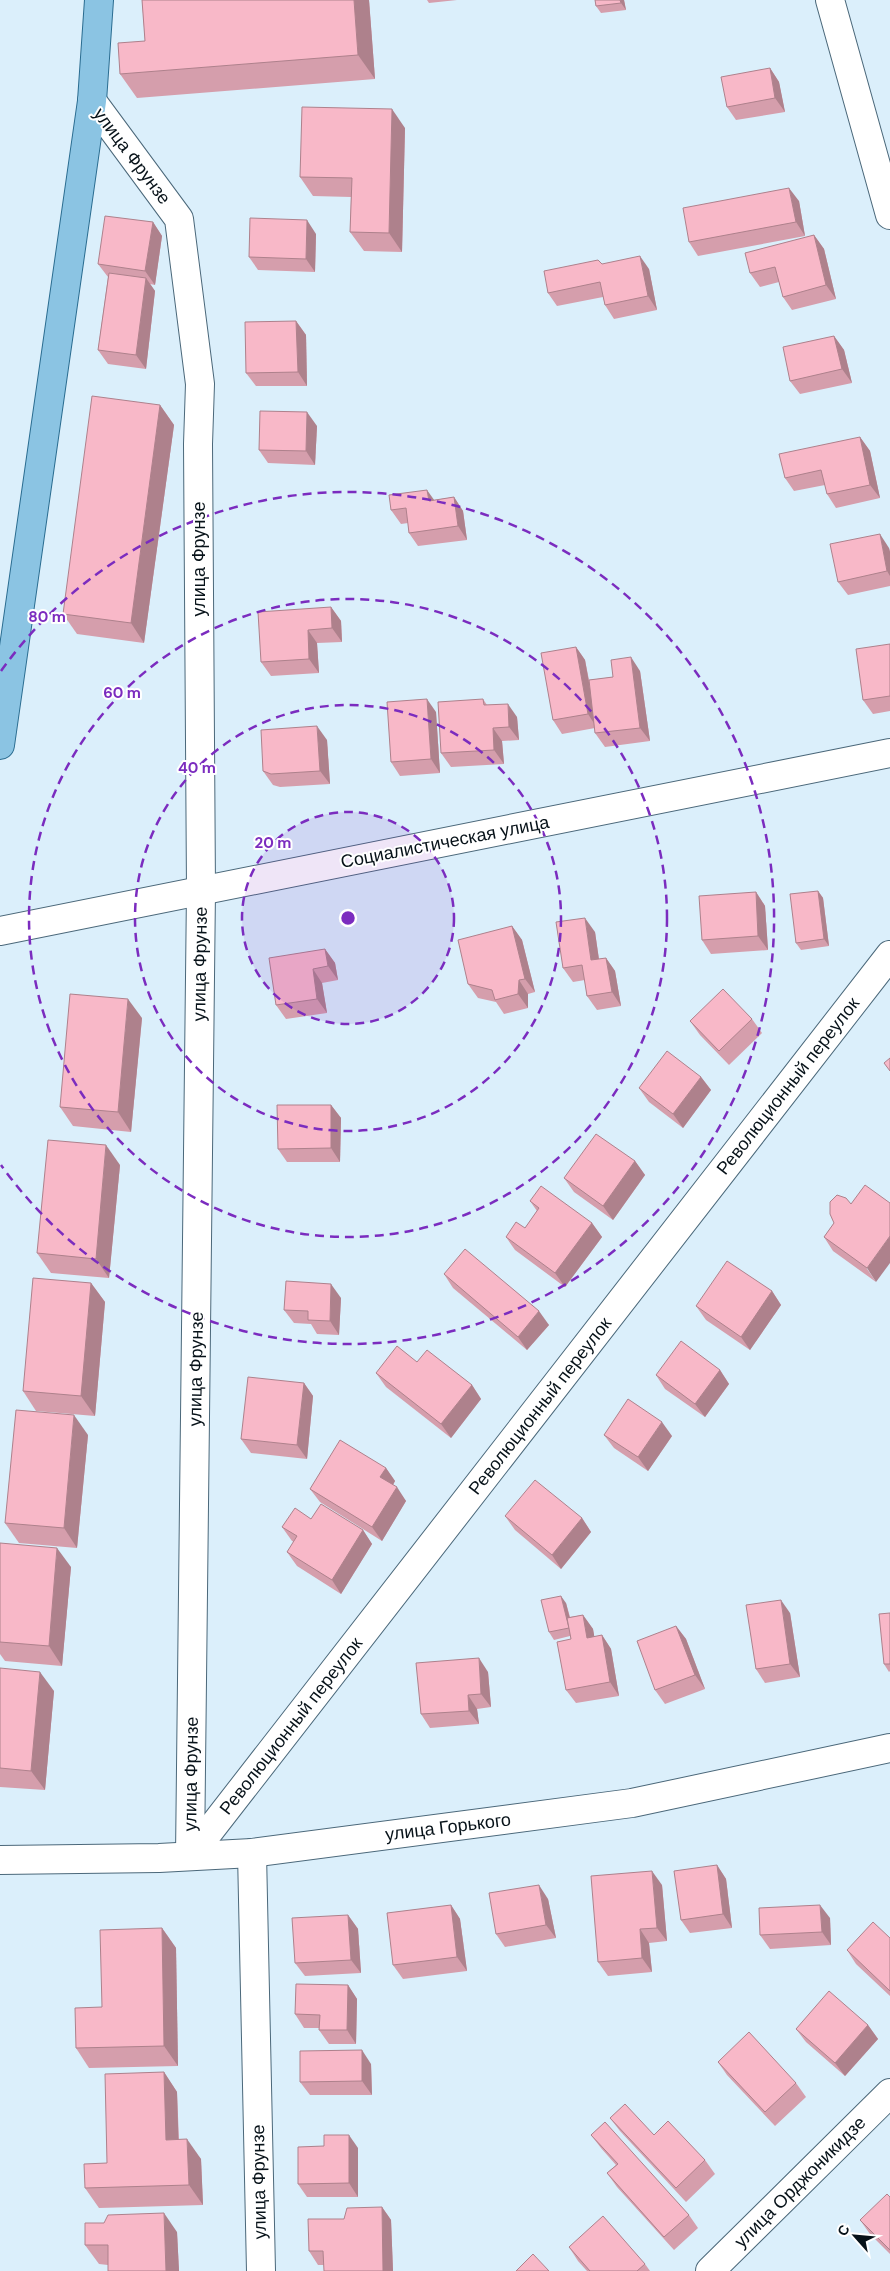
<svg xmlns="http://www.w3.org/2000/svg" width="890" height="2271" viewBox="0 0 890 2271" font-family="'DM Sans',sans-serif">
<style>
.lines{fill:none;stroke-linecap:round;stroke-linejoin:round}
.minor-casing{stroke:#4b687a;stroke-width:30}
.major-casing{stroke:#2a6c90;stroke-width:30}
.minor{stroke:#fff;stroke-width:28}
.major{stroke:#8bc4e3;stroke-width:28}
.wall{fill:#d59eac}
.shaded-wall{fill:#ae818c}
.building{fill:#f8b8c8;stroke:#ae818c}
.ring{fill:none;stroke:#7b2cbf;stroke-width:2.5;stroke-dasharray:9 6}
.labels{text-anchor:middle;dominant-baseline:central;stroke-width:4;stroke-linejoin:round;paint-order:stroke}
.street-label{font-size:18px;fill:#071219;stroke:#fff}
.centre{fill:#7b2cbf;stroke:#fff;stroke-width:2.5}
.ring-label{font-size:15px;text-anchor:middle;font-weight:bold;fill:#7b2cbf;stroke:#fff;stroke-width:4;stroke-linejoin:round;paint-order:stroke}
</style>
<rect width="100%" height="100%" fill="#dbeffb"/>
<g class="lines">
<g class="minor-casing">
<g id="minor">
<polyline points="830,0 890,215"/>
<polyline points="92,101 179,219 200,384 198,444 201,890 190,1856"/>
<polyline points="0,931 890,753"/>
<polyline points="252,1853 261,2271"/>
<polyline points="190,1856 890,955"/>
<polyline points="0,1860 159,1858 252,1853 632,1803 890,1748"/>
<polyline points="710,2271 890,2093"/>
</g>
</g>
<g class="major-casing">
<polyline id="major" points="0,745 92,101 99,0"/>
</g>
<use href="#minor" class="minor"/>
<use href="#major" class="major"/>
</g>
<g class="wall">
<polygon points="142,0 369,0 375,79 137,98 120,74 145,41"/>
<polygon points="427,0 457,0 429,3"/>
<polygon points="595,0 624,0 626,10 601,13 596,6"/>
<polygon points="770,68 779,82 785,112 736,120 727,107"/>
<polygon points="405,128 402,252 364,251 350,232 351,197 313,196 300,177"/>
<polygon points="799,201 805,236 698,256 689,242"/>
<polygon points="153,222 162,236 155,285 150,284 155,291 146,369 108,364 98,350 108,277 98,264"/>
<polygon points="316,234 315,272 258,270 249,257"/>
<polygon points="814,235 824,249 836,299 792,310 783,297 779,282 760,287 750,273"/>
<polygon points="602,264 649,269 657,310 614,319 605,305 603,297 557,306 548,293"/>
<polygon points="296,321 306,335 307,386 256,386 246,373"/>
<polygon points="834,336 844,350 852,383 800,394 790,381"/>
<polygon points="160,405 174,425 144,643 77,634 63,614"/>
<polygon points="317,426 315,465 268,463 259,450"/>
<polygon points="860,437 870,451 880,498 836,508 827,494 825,485 794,491 785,478"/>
<polygon points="454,497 463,511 467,540 418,546 409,533 408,523 401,524 391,510 434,500"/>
<polygon points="889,548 890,552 890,586 848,595 838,582"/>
<polygon points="331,607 341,621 342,642 317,643 319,673 271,676 261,662"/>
<polygon points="890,644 890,711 873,714 863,700"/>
<polygon points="576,647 585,660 589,680 613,677 640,671 650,741 605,747 595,733 595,728 562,734 553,720"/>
<polygon points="483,699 487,705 517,717 519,740 502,741 504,764 451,767 441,753"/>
<polygon points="436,712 440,773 400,776 391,762"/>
<polygon points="327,740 330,784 280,787 273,785 263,771"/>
<polygon points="818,891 823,898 829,946 801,950 796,943"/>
<polygon points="756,892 765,906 768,950 711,954 702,940"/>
<polygon points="512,926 522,940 535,992 528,994 528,1008 504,1014 496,1002 478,998 468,984"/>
<polygon points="595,932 599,959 606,958 615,971 621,1006 597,1010 587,996 585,980 573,982 563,968"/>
<polygon points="325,949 335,963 338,980 322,983 327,1013 286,1019 276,1005"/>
<polygon points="142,1018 131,1132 73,1126 60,1107"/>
<polygon points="752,1019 762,1033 729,1065 700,1035 690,1021"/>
<polygon points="701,1077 711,1090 683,1128 649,1102 639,1088"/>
<polygon points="331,1105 341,1118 340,1162 287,1162 278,1149"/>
<polygon points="635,1161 645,1175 613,1220 574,1192 564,1178"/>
<polygon points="120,1165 109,1278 51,1273 37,1253"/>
<polygon points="530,1201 592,1223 602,1237 565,1287 515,1250 506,1237 525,1228 537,1211"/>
<polygon points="830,1214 876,1282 833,1251 824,1237 834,1223"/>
<polygon points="444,1274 549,1325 527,1350 453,1288"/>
<polygon points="91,1283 105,1302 95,1416 36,1411 23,1391"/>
<polygon points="772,1291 781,1305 750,1350 706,1320 696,1306"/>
<polygon points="341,1298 339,1335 317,1334 311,1324 294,1323 284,1310"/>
<polygon points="720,1370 729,1384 705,1417 665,1389 656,1375"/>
<polygon points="376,1373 472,1385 481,1399 451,1438 386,1387"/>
<polygon points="304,1383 313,1396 307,1459 251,1453 241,1439"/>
<polygon points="88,1435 77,1548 19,1543 5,1523"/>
<polygon points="604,1435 672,1436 648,1471 614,1448"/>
<polygon points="386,1468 395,1481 393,1485 406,1501 382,1541 320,1502 310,1489"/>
<polygon points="505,1516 582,1518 591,1532 561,1569 515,1530"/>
<polygon points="311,1519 363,1530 372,1544 341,1594 297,1566 287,1552 294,1542 292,1541 282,1527"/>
<polygon points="0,1543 71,1567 62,1666 5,1661 0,1654"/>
<polygon points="566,1603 570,1617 583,1615 593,1629 594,1637 602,1635 611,1649 619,1696 576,1703 566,1690 571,1639 570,1636 554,1640 549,1632"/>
<polygon points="790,1613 800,1677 765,1683 756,1669"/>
<polygon points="890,1613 890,1671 889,1672 884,1664"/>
<polygon points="676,1626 686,1639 705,1689 665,1704 655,1690"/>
<polygon points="0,1668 54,1691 45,1790 0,1787"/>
<polygon points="488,1672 491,1707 477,1709 479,1724 430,1728 421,1714"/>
<polygon points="717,1865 726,1879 732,1928 690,1933 681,1920"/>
<polygon points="662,1885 667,1941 649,1943 652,1972 608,1976 598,1962"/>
<polygon points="548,1899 556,1938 505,1947 496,1934"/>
<polygon points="451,1905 460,1919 467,1971 403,1979 393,1965"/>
<polygon points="348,1915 358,1929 361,1973 305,1976 295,1963"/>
<polygon points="830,1918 831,1945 770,1949 760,1935"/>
<polygon points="162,1928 176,1948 178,2066 89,2068 76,2048 102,2007"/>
<polygon points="890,1938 890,1996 856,1964 847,1950"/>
<polygon points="348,1985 357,1999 356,2044 329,2044 319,2030 319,2028 304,2028 295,2014"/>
<polygon points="868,2025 878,2039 845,2076 806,2042 796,2029"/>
<polygon points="718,2062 796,2083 806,2097 775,2126 727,2075"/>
<polygon points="371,2064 372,2095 310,2095 300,2082"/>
<polygon points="164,2072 177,2092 179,2140 201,2159 203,2205 99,2208 85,2188 107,2163"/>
<polygon points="610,2118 654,2135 705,2160 715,2174 686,2202 620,2131"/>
<polygon points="591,2135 689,2215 698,2228 674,2250 617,2187 607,2173 616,2165 601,2148"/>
<polygon points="324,2146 358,2148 358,2197 307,2197 298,2184"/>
<polygon points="890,2197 890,2254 870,2234 860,2220"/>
<polygon points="382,2207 391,2220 393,2271 324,2271 324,2265 318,2265 309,2251 344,2219"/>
<polygon points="177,2232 179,2271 108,2271 108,2265 99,2264 85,2245"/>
<polygon points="569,2247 645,2264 650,2271 587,2271 578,2261"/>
</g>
<g class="shaded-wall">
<polygon points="354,0 369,0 375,79 358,55"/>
<polygon points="620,0 624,0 626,10 621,3"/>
<polygon points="770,68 779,82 785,112 775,98"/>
<polygon points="392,109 405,128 402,252 389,233"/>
<polygon points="789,188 799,201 805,236 796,222"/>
<polygon points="307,220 316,234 315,272 306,259"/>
<polygon points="153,222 162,236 155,285 145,271"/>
<polygon points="814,235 824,249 836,299 826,285"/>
<polygon points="640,256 649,269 657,310 648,296"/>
<polygon points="146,278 155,291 146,369 136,355"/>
<polygon points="296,321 306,335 307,386 298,372"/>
<polygon points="834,336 844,350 852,383 842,369"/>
<polygon points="160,405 174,425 144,643 131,623"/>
<polygon points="307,412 317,426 315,465 306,451"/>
<polygon points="860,437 870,451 880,498 870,485"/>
<polygon points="427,490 437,504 429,501"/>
<polygon points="454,497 463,511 467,540 458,526"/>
<polygon points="880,534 889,548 890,552 890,576 887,571"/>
<polygon points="331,607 341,621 342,642 332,628"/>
<polygon points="308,630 317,643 319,673 309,659"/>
<polygon points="576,647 585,660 597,728 588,714"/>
<polygon points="631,657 640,671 650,741 640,728"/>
<polygon points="427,699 436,712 440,773 431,759"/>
<polygon points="508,704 517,717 519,740 509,727"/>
<polygon points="317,726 327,740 330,784 320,771"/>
<polygon points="493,728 502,741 504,764 494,750"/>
<polygon points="818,891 823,898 829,946 824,939"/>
<polygon points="756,892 765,906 768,950 758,936"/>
<polygon points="585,918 595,932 601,974 591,960"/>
<polygon points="512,926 522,940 535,992 525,979"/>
<polygon points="325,949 335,963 338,980 328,966"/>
<polygon points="606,958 615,971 621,1006 612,992"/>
<polygon points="313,969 322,983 327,1013 317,999"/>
<polygon points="519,980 528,994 528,1008 518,994"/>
<polygon points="128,999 142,1018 131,1132 118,1112"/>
<polygon points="701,1077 711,1090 683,1128 673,1114"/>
<polygon points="331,1105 341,1118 340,1162 331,1148"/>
<polygon points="106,1145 120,1165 109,1278 96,1259"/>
<polygon points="635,1161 645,1175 613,1220 603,1206"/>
<polygon points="592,1223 602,1237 565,1287 555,1273"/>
<polygon points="890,1236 890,1263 876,1282 867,1268"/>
<polygon points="91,1283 105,1302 95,1416 81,1396"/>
<polygon points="331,1284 341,1298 339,1335 330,1321"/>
<polygon points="772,1291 781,1305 750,1350 741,1337"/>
<polygon points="539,1311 549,1325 527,1350 518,1337"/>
<polygon points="720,1370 729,1384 705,1417 695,1404"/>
<polygon points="304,1383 313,1396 307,1459 297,1445"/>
<polygon points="472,1385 481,1399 451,1438 441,1424"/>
<polygon points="74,1415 88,1435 77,1548 64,1528"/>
<polygon points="662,1422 672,1436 648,1471 638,1457"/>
<polygon points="386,1468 395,1481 390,1490 380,1477"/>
<polygon points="397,1487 406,1501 382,1541 372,1527"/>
<polygon points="582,1518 591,1532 561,1569 552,1555"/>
<polygon points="363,1530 372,1544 341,1594 332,1580"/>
<polygon points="57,1548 71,1567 62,1666 49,1646"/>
<polygon points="561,1596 566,1603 574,1635 569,1628"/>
<polygon points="781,1600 790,1613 800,1677 790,1664"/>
<polygon points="583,1615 593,1629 597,1651 587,1638"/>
<polygon points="676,1626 686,1639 705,1689 695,1675"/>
<polygon points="602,1635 611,1649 619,1696 610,1682"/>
<polygon points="479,1658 488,1672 491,1707 481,1694"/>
<polygon points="40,1672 54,1691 45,1790 31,1771"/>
<polygon points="468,1695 477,1709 479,1724 469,1711"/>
<polygon points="717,1865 726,1879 732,1928 723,1914"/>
<polygon points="652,1871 662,1885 667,1941 657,1928"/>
<polygon points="539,1885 548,1899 556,1938 546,1925"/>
<polygon points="451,1905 460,1919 467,1971 457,1957"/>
<polygon points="820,1905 830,1918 831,1945 822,1932"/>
<polygon points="348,1915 358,1929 361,1973 351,1960"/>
<polygon points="162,1928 176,1948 178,2066 164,2046"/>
<polygon points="640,1929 649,1943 652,1972 642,1958"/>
<polygon points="348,1985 357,1999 356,2044 347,2030"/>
<polygon points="868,2025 878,2039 845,2076 835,2063"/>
<polygon points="362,2050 371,2064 372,2095 362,2081"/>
<polygon points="164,2072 177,2092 179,2159 166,2140"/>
<polygon points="349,2135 358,2148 358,2197 349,2183"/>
<polygon points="187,2139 201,2159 203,2205 189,2185"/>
<polygon points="382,2207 391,2220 393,2271 383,2271"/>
<polygon points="164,2213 177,2232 179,2271 166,2271"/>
</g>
<g class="building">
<polygon points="142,0 354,0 358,55 120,74 118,43 145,41"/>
<polygon points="595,0 620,0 621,3 596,6"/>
<polygon points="770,68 775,98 727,107 721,77"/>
<polygon points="302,107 392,109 389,233 350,232 352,178 300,177"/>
<polygon points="789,188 796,222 689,242 683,208"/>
<polygon points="105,216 153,222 145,271 98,264"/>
<polygon points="250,218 307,220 306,259 249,257"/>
<polygon points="814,235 826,285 783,297 775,267 750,273 745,253"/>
<polygon points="640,256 648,296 605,305 600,282 548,293 544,271 598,260 602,264"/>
<polygon points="109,273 146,278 136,355 98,350"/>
<polygon points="296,321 298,372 246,373 245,322"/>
<polygon points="834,336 842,369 790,381 783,347"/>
<polygon points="92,396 160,405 131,623 63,614"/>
<polygon points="260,411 307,412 306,451 259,450"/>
<polygon points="860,437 870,485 827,494 821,470 785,478 779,454"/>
<polygon points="427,490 429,501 454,497 458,526 409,533 406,508 391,510 389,495"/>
<polygon points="880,534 887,571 838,582 830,544"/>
<polygon points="331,607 332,628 308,630 309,659 261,662 258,612"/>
<polygon points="890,644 890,696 863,700 856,649"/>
<polygon points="576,647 588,714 553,720 541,653"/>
<polygon points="631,657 640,728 595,733 589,680 613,677 611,660"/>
<polygon points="427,699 431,759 391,762 387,702"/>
<polygon points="483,699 484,705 508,704 509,727 493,728 494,750 441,753 438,702"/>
<polygon points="317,726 320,771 271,774 263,771 261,730"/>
<polygon points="818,891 824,939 796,943 790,894"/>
<polygon points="756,892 758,936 702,940 699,896"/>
<polygon points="585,918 591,960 606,958 612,992 587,996 582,965 563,968 556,922"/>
<polygon points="512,926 525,979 519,980 518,994 495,1000 492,990 468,984 458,940"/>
<polygon points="325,949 328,966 313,969 317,999 276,1005 269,958"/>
<polygon points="723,989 752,1019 719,1051 690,1021"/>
<polygon points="70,994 128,999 118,1112 60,1107"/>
<polygon points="667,1051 701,1077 673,1114 639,1088"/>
<polygon points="890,1058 890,1071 884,1063"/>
<polygon points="277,1105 331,1105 331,1148 278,1149"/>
<polygon points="596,1134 635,1161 603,1206 564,1178"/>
<polygon points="48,1140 106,1145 96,1259 37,1253"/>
<polygon points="865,1185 890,1203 890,1236 867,1268 824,1237 834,1223 830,1214 830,1202 837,1195 846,1198 851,1204"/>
<polygon points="541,1186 592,1223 555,1273 506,1237 516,1222 525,1228 539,1208 530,1201"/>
<polygon points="465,1249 539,1311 518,1337 444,1274"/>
<polygon points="727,1261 772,1291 741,1337 696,1306"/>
<polygon points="33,1278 91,1283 81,1396 23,1391"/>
<polygon points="286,1281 331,1284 330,1321 308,1320 308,1311 284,1310"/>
<polygon points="681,1341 720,1370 695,1404 656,1375"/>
<polygon points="397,1346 417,1362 427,1350 472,1385 441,1424 376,1373"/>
<polygon points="248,1377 304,1383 297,1445 241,1439"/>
<polygon points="628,1399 662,1422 638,1457 604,1435"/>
<polygon points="16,1410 74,1415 64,1528 5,1523"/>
<polygon points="340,1440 386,1468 380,1477 397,1487 372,1527 310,1489"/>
<polygon points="535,1480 582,1518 552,1555 505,1516"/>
<polygon points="321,1504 363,1530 332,1580 287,1552 297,1536 282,1527 295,1508 311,1519"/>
<polygon points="0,1543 57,1548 49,1646 0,1642"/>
<polygon points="561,1596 569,1628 549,1632 541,1600"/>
<polygon points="781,1600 790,1664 756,1669 746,1605"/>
<polygon points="890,1613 890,1664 884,1664 879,1614"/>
<polygon points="583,1615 587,1638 602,1635 610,1682 566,1690 557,1642 571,1639 567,1618"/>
<polygon points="676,1626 695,1675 655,1690 637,1641"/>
<polygon points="479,1658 481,1694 468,1695 469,1711 421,1714 416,1663"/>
<polygon points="0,1668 40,1672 31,1771 0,1768"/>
<polygon points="717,1865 723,1914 681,1920 674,1871"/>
<polygon points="652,1871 657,1928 640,1929 642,1958 598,1962 591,1876"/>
<polygon points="539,1885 546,1925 496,1934 489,1893"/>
<polygon points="451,1905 457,1957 393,1965 387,1913"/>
<polygon points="820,1905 822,1932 760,1935 759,1908"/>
<polygon points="348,1915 351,1960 295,1963 292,1918"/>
<polygon points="873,1922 890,1938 890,1991 847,1950"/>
<polygon points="162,1928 164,2046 76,2048 75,2008 102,2007 100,1930"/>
<polygon points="296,1984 348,1985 347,2030 319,2030 320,2015 295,2014"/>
<polygon points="829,1991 868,2025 835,2063 796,2029"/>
<polygon points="749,2032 796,2083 765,2112 718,2062"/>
<polygon points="362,2050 362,2081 300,2082 300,2051"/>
<polygon points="164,2072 166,2140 187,2139 189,2185 85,2188 84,2164 107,2163 105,2074"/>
<polygon points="625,2104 654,2135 668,2121 705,2160 676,2188 610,2118"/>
<polygon points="605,2122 689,2215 664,2237 607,2173 618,2164 591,2135"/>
<polygon points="324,2135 349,2135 349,2183 298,2184 298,2147 324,2146"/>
<polygon points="887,2194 890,2197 890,2250 860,2220"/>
<polygon points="382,2207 383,2271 324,2271 323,2251 309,2251 308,2219 344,2219 347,2208"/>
<polygon points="164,2213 166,2271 108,2271 108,2245 85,2245 85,2223 104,2223 108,2215"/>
<polygon points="603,2216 645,2264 637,2271 590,2271 569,2247"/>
<polygon points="533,2254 549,2271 516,2271"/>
</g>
<circle cx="348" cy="918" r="106" fill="#7b2cbf" fill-opacity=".12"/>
<g class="ring">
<circle cx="348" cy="918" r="106"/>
<circle cx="348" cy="918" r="213"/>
<circle cx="348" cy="918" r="319"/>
<path d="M1 671A426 426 0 1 1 1 1165"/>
</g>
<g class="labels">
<g class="street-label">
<text transform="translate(132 156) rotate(53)">улица Фрунзе</text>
<text transform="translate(199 559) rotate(-90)">улица Фрунзе</text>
<text transform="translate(445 842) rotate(-11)">Социалистическая улица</text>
<text transform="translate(200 964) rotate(-89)">улица Фрунзе</text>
<text transform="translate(788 1086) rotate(-52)">Революционный переулок</text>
<text transform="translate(196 1369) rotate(-89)">улица Фрунзе</text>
<text transform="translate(540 1406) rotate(-52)">Революционный переулок</text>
<text transform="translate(291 1726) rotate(-52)">Революционный переулок</text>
<text transform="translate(191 1774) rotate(-89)">улица Фрунзе</text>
<text transform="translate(448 1827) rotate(-7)">улица Горького</text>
<text transform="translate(259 2182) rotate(-91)">улица Фрунзе</text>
<text transform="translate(800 2182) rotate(-45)">улица Орджоникидзе</text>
</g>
</g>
<circle cx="348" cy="918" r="8" class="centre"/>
<g class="ring-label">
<text x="47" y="622">80 m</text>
<text x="122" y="698">60 m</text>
<text x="197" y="773">40 m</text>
<text x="273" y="848">20 m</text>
</g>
<g transform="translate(855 2236) rotate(297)" stroke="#ffffff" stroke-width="4" paint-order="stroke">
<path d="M0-4L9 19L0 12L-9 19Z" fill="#071219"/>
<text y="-8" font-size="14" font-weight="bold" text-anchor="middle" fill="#071219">С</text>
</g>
</svg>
